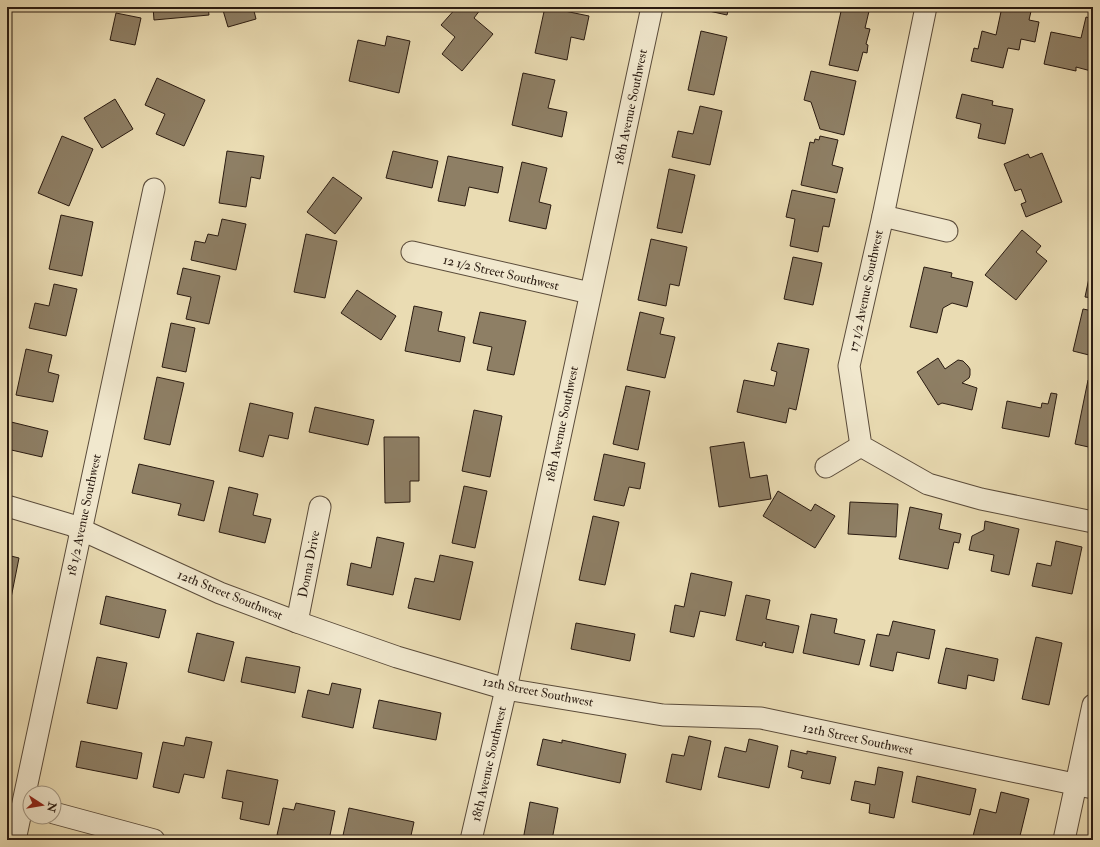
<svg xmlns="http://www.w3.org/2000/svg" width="1100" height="847" viewBox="0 0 1100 847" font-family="'IM FELL Double Pica',serif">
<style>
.building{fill:#8e7f65;stroke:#2a1b11}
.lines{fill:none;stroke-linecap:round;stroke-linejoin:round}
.street-casing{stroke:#5a4b3a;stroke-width:23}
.street{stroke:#f1e8ce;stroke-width:21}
.labels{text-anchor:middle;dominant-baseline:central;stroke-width:3.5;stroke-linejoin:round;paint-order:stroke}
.street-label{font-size:13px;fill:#2a1b11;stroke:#f1e8ce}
</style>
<rect width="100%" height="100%" fill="#eadcb3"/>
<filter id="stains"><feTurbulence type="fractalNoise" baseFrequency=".005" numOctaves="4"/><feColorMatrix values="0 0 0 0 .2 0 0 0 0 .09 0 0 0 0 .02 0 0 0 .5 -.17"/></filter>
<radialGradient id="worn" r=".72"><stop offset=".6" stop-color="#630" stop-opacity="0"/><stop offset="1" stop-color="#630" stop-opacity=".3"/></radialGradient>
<g class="building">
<polygon points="153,7 208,7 209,15 154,20"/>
<polygon points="222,7 253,7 256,19 228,27"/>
<polygon points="457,7 476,7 480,10 474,18 493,34 462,71 442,54 455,37 441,25"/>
<polygon points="545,7 589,16 584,40 571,37 567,60 535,53"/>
<polygon points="701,7 729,7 727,15 700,9"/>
<polygon points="842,7 870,7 865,28 870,29 866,44 868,45 867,53 863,52 858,71 829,65"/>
<polygon points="1002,7 1032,7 1029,20 1039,22 1035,42 1021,39 1019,50 1008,48 1003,68 971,61 974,48 978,49 982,31 996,35"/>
<polygon points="116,13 141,18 135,45 110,40"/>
<polygon points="1086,17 1093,19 1093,61 1091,71 1076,67 1076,71 1044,64 1051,32 1081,38"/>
<polygon points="701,31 727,37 714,95 688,90"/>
<polygon points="387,36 410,41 399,93 349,81 358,40 385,46"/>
<polygon points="811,71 856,81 844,135 820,129 811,102 804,100"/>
<polygon points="523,73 555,80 548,108 567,112 562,137 512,125"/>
<polygon points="157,78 205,100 184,146 156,134 165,114 145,105"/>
<polygon points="962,94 993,101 992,105 1013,109 1005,144 978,138 981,124 956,118"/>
<polygon points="115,99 133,129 102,148 84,118"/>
<polygon points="700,106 722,111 710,165 672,157 678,131 693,134"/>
<polygon points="62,136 93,149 69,206 38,193"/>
<polygon points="820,136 838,140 832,165 843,168 837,193 801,185 810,142 814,143 815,139 819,140"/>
<polygon points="227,151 264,156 260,179 251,177 246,207 219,203"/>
<polygon points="393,151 438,161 432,188 386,178"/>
<polygon points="1042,153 1062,202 1026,217 1021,204 1026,202 1021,189 1015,191 1004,164 1028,154 1030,158"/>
<polygon points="448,156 503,167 498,193 469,187 465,206 438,201"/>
<polygon points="522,162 547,168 539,202 551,205 546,229 509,221"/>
<polygon points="669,169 695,175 682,233 657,228"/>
<polygon points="333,177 362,198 335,234 307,212"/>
<polygon points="792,190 835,199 829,227 823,226 818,252 790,246 795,219 786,217"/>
<polygon points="61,215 93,222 82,276 49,269"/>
<polygon points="222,219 246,224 236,270 191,260 195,241 205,243 208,234 218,236"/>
<polygon points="1022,230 1041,246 1036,252 1047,261 1016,300 985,275"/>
<polygon points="306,234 337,241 325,298 294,292"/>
<polygon points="651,239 687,247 679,286 670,284 666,306 638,300"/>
<polygon points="793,257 822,263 813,305 784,299"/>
<polygon points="1093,259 1093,298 1085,297"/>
<polygon points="924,267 952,273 951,277 973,282 967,307 952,303 943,308 937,333 910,327"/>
<polygon points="183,268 220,276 209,324 186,319 191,297 177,294"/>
<polygon points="54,284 77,289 66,336 29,328 35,303 49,306"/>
<polygon points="357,290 396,316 381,340 341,313"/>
<polygon points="414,306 442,312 438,331 465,337 460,362 405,351"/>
<polygon points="1083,309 1093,311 1093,356 1073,351"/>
<polygon points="480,312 526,321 514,375 487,370 492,347 473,343"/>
<polygon points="640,312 664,318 660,334 675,337 665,378 627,370"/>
<polygon points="171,323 195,328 186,372 162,367"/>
<polygon points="778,343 809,349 796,410 789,408 786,423 737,412 744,380 774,386 777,372 771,370"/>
<polygon points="26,349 52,355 48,372 59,375 53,402 16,395"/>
<polygon points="938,358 945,369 958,360 963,361 968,366 970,369 970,375 969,378 962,383 977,388 972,410 942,403 938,405 917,372"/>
<polygon points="157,377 184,383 170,445 144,439"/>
<polygon points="1088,380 1093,381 1093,448 1075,444"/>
<polygon points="626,386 650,391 638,450 613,444"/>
<polygon points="1051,393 1057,394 1049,437 1002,428 1007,401 1041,408 1042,403 1048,404"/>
<polygon points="250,403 293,413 288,439 269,435 263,457 239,451"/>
<polygon points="315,407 374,420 368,445 309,432"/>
<polygon points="474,410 502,416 490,477 462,471"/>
<polygon points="7,421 48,431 42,457 7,449"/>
<polygon points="384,437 419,437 419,481 410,481 410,502 385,503"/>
<polygon points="744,442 750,478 767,475 771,499 719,507 710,447"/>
<polygon points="604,454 645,463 640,489 629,487 624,506 594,500"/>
<polygon points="139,464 214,481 204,521 178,515 181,504 132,493"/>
<polygon points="464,486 487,491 475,548 452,543"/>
<polygon points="229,487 258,494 253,515 271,519 265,543 219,532"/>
<polygon points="778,491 811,511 815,504 835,516 815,548 763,516"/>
<polygon points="850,502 898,504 896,537 848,534"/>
<polygon points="910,507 942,514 939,529 961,534 959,543 954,542 948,569 899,559"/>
<polygon points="593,516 619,522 605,585 579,580"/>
<polygon points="985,521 1019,529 1009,575 991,571 994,555 969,550 972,536 984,530"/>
<polygon points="377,537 404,543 393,595 347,585 351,563 371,568"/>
<polygon points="1056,541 1082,547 1072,594 1032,586 1037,563 1051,566"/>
<polygon points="7,555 19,558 7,618"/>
<polygon points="440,555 473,562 460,620 408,608 415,578 434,582"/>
<polygon points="691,573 732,582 725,616 700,611 694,637 670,632 675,605 684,607"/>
<polygon points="746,595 770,600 766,619 799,626 793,653 765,647 766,643 763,642 762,646 736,640"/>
<polygon points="106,596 166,610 159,638 100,624"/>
<polygon points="811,614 837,619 834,633 865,640 859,665 803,653"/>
<polygon points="893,621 935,630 929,659 897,652 893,671 870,666 877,634 889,636"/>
<polygon points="576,623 635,634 630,661 571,649"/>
<polygon points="197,633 234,642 224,681 188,672"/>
<polygon points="1036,637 1062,643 1049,705 1022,699"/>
<polygon points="946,648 998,659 994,681 968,675 966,689 938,683"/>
<polygon points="97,657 127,663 117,709 87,703"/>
<polygon points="246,657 300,667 295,693 241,682"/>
<polygon points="332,683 361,689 353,728 302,717 308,690 329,695"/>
<polygon points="379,700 441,713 436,740 373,728"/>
<polygon points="689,736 711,741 701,790 666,782 672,754 684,756"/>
<polygon points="186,737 212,742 204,778 184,774 179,793 153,787 163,742 184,746"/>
<polygon points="543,739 562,743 562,740 626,754 620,783 537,765"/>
<polygon points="749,739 778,746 769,788 718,777 725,747 746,752"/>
<polygon points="81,741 142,753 137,779 76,767"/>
<polygon points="791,750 807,754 807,751 836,757 830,784 801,778 803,771 788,767"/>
<polygon points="878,767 903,772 894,818 869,813 870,804 851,800 855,781 875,785"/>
<polygon points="227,770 278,780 269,825 240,819 243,802 222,798"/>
<polygon points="917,776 976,789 970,815 912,802"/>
<polygon points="1001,792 1029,799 1019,840 972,840 980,809 996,813"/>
<polygon points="530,802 558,808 552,840 523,840"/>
<polygon points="296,803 335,811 329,840 301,840 277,835 283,808 294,810"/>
<polygon points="349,808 414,822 410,840 342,840"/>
</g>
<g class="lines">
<g class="street-casing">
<g id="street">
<polyline points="926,7 883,216 849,366 861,446 928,484 981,499 1093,522"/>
<polyline points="883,216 947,231"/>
<polyline points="412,252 590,293"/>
<polyline points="826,467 861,446"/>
<polyline points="7,506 71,525 220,593 297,622 397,657 506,689 663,715 761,718 1093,788"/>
<polyline points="297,622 320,507"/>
<polyline points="54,813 154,840"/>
<polyline points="15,840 154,189"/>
<polyline points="471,840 506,689 652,7"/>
<polyline points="1064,840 1093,705"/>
</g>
</g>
<use href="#street" class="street"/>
</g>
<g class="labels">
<g class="street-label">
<text transform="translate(631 107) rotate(-78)">18th Avenue Southwest</text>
<text transform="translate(501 273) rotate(13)">12 1/2 Street Southwest</text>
<text transform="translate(866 291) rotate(-78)">17 1/2 Avenue Southwest</text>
<text transform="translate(562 424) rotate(-78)">18th Avenue Southwest</text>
<text transform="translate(84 515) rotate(-78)">18 1/2 Avenue Southwest</text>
<text transform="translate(309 564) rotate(-79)">Donna Drive</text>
<text transform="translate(230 595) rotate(22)">12th Street Southwest</text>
<text transform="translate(538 692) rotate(11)">12th Street Southwest</text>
<text transform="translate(858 739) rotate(12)">12th Street Southwest</text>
<text transform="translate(489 764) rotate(-77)">18th Avenue Southwest</text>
</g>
</g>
<rect width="1100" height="847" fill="none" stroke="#eadcb3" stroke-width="24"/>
<rect x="8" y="8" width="1084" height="831" fill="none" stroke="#2a1b11" stroke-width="2"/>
<rect x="12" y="12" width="1076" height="823" fill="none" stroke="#2a1b11"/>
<g transform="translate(42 805) rotate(102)"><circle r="19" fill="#f1e8ce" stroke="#a19682"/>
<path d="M0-3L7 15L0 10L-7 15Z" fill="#8f2418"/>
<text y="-6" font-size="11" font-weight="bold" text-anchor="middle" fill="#2a1b11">N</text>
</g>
<rect width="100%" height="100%" filter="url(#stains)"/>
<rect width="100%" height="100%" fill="url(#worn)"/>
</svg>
